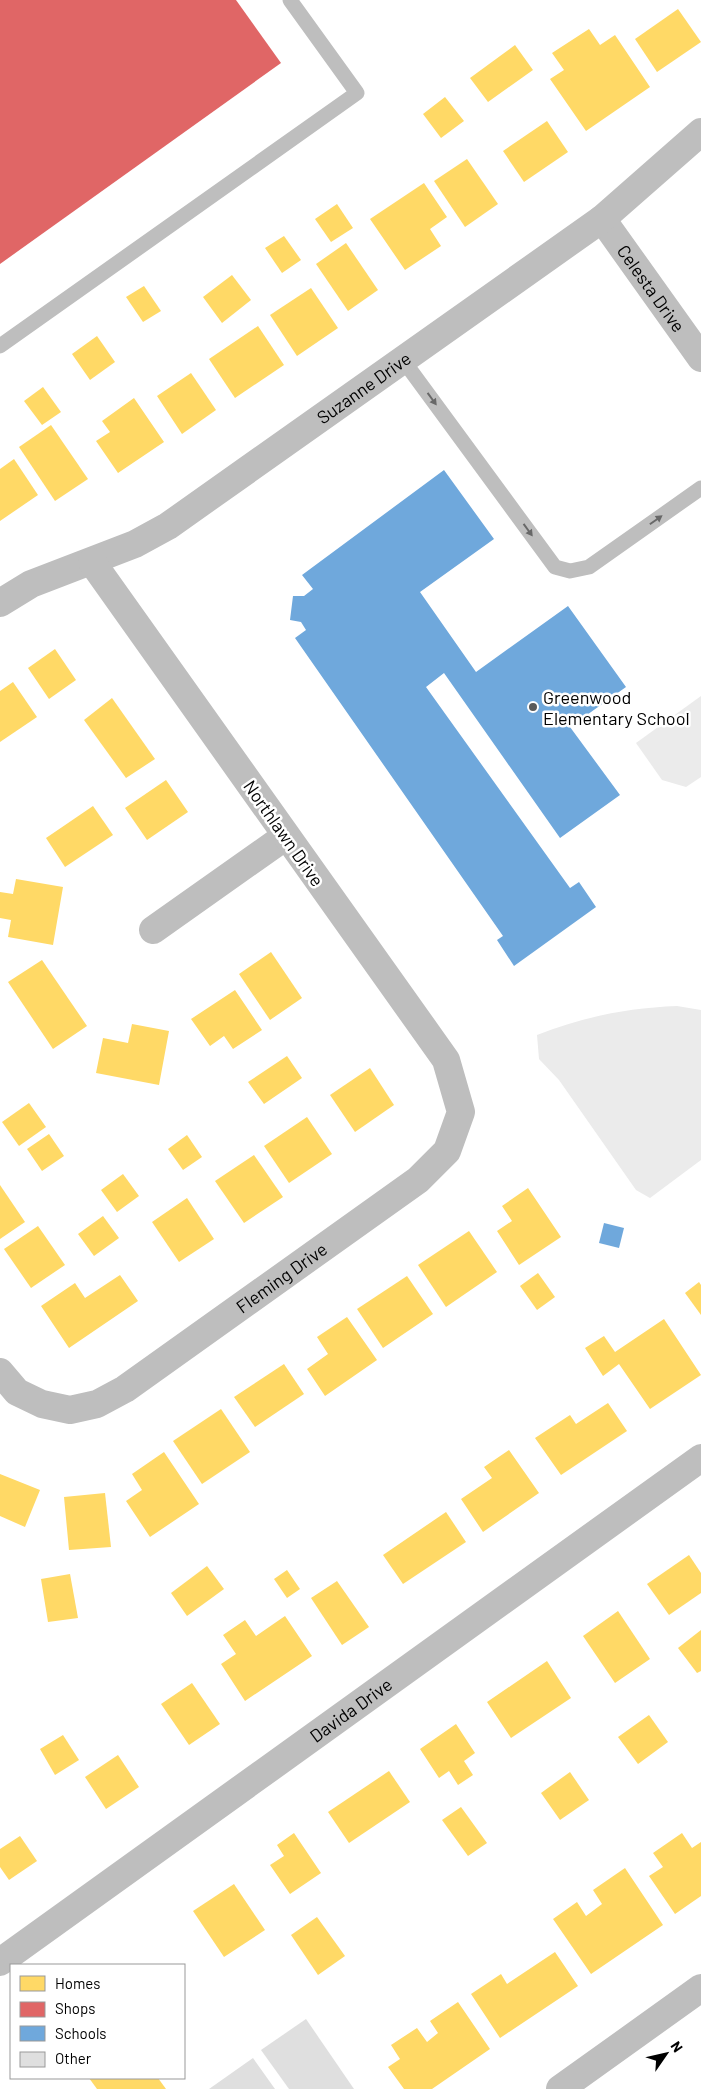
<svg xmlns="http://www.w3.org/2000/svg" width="701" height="2089" viewBox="0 0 701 2089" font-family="Barlow,sans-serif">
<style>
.green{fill:#ebebeb}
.homes{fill:#ffd966}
.shops{fill:#e06666}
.schools{fill:#6fa8dc}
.building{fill:#dfdfdf}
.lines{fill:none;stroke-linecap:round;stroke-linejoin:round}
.service{stroke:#bebebe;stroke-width:15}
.minor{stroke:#bebebe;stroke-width:28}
.oneway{fill:#686868}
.poi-dot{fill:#595959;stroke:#fff;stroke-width:2}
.labels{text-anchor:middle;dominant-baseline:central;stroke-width:5;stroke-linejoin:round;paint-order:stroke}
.street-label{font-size:18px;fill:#000;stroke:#fff}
.poi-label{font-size:18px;fill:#000;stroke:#fff;text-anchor:start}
</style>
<rect width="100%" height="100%" fill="#fff"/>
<g class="green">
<polygon points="701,696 701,777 686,787 662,780 636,743"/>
<path d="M677 1006 701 1010V1160L650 1198 636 1190 559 1080 539 1059 537 1035C583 1017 627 1008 677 1006Z"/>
</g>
<g class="homes">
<polygon points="678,9 701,42 657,72 635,39"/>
<polygon points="589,29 600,45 615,35 650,87 586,131 550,79 564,70 552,53"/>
<polygon points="515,45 533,70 488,102 470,78"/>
<polygon points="445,97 464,121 441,138 423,114"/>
<polygon points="547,121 568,152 524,182 503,151"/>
<polygon points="467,159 498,204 465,227 434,181"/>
<polygon points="424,183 447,217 430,229 441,246 405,270 370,219"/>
<polygon points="337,204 353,228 331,242 315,219"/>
<polygon points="284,236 301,260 282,273 265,248"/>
<polygon points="346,243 378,290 348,311 316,264"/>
<polygon points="232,275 251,300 222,323 203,297"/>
<polygon points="144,286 161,311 143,322 126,297"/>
<polygon points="311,288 338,328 297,356 270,315"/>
<polygon points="258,326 284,365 235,398 209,359"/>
<polygon points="97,336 115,362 90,380 72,354"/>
<polygon points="191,373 216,410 182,434 157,396"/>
<polygon points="43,387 61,412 42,425 24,401"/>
<polygon points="134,398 164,442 118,473 96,441 110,432 102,421"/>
<polygon points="51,425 88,479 55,501 19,447"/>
<polygon points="14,459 38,495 0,521 0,469"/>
<polygon points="55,649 76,680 49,699 28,668"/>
<polygon points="13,682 37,717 0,742 0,691"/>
<polygon points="112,698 155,759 126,778 84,720"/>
<polygon points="166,780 188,812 147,840 125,808"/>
<polygon points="93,806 113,835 65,867 46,838"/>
<polygon points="16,879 63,887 53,945 8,937 11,920 0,918 0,892 13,894"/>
<polygon points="271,952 302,998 270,1020 239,974"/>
<polygon points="42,960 87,1026 53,1049 8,982"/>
<polygon points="235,990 262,1030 233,1049 224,1036 210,1046 191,1019"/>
<polygon points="132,1024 169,1031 159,1085 96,1073 103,1038 128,1043"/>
<polygon points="287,1056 302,1078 264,1104 248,1082"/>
<polygon points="370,1068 394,1105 355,1132 330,1095"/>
<polygon points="29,1103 46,1127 19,1146 2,1122"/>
<polygon points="307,1117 332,1154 289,1183 264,1146"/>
<polygon points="49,1134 64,1156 42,1171 27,1149"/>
<polygon points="187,1135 202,1157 183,1170 168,1149"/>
<polygon points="254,1155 283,1197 244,1223 215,1181"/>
<polygon points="123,1174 139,1196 117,1212 101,1190"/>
<polygon points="0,1185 25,1222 0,1239"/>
<polygon points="528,1188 561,1237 519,1265 497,1231 512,1221 502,1206"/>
<polygon points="187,1198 214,1239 179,1262 152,1222"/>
<polygon points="103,1216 119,1238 94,1256 78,1234"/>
<polygon points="38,1226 65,1265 31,1288 4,1249"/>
<polygon points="469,1231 497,1272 446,1307 418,1265"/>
<polygon points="538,1273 555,1297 537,1310 520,1286"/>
<polygon points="120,1275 138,1301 69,1348 41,1306 75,1283 85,1298"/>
<polygon points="407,1276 433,1314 383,1348 357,1309"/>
<polygon points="699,1282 701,1285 701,1315 685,1293"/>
<polygon points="347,1317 377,1360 325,1396 307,1369 328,1354 317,1337"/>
<polygon points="664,1319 701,1375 650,1409 619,1364 603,1376 585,1348 604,1336 615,1352"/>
<polygon points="284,1364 304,1394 255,1427 234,1397"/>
<polygon points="608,1403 627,1431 561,1475 535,1438 570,1415 576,1424"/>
<polygon points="221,1409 250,1452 202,1484 173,1441"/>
<polygon points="509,1450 539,1493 483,1532 461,1499 492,1478 484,1467"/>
<polygon points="164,1452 199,1504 150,1537 126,1501 142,1490 132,1474"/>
<polygon points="0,1474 40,1490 25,1527 0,1516"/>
<polygon points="105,1493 111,1547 69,1550 64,1497"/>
<polygon points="446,1512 466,1542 403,1584 383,1555"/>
<polygon points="689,1555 701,1573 701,1593 669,1615 647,1584"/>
<polygon points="207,1566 224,1589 187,1616 171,1593"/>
<polygon points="287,1570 300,1589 287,1598 274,1579"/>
<polygon points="70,1574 78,1618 48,1622 41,1579"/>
<polygon points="337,1581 369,1627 342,1645 311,1598"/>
<polygon points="618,1611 650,1659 615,1683 583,1636"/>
<polygon points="285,1616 312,1656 245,1701 221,1664 236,1654 223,1635 245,1620 256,1636"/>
<polygon points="701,1630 701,1671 697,1673 678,1648"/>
<polygon points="547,1661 571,1698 511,1738 487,1702"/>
<polygon points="192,1683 220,1724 189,1745 161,1704"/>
<polygon points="649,1715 668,1742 638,1764 618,1737"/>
<polygon points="456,1724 475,1753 464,1761 473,1775 458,1785 449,1771 439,1778 420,1749"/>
<polygon points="63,1735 79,1760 55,1775 40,1749"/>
<polygon points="118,1755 139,1787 106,1809 85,1777"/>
<polygon points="389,1771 410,1802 349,1843 328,1812"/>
<polygon points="570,1772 589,1800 560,1820 541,1793"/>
<polygon points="461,1807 487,1843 468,1856 442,1820"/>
<polygon points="294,1833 321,1873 290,1894 270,1865 284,1856 277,1845"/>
<polygon points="682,1833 692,1848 701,1842 701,1896 675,1914 649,1876 663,1867 653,1853"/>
<polygon points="20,1836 37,1861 9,1880 0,1867 0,1849"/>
<polygon points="625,1868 663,1925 591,1974 553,1919 577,1902 586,1916 602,1904 593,1890"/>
<polygon points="234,1884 265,1930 224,1957 193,1911"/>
<polygon points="317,1917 345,1956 318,1975 291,1935"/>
<polygon points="555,1952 578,1986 500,2038 471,1994 501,1974 507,1984"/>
<polygon points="458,2002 490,2049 432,2089 404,2089 388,2067 400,2059 391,2045 417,2028 427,2042 438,2033 430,2021"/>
<polygon points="89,2078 158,2078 166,2089 97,2089"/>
</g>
<polygon class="shops" points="0,0 236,0 281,63 0,264"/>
<g class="schools">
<polygon points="444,470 494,539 420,592 476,672 568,606 626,687 570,727 620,795 560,838 444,673 426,687 570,888 579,882 596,907 514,966 497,940 503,936 295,638 306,630 301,622 290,620 293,596 304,596 313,589 302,575"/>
<polygon points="604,1223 624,1228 619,1248 599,1243"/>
</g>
<g class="building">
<polygon points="306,2019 354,2089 289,2089 261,2050"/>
<polygon points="253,2058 275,2089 209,2089"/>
</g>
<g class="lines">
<g class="service">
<polyline points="0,346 357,93 290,0"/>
<polyline points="403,360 555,567 570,571 589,567 701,488"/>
</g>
<g class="minor">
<path id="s1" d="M602 219 701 358"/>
<path id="s2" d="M0 603 31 584 135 544 168 526 602 219 701 132"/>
<polyline points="153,930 286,836"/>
<path id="s3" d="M0 1372 17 1392 42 1404 70 1410 97 1404 125 1389 418 1180 447 1151 461 1112 446 1060 92 562"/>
<path id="s4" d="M0 1962 701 1458"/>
<polyline points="560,2089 701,1988"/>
</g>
</g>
<defs><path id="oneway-solid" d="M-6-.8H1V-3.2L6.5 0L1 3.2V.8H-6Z" transform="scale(1.25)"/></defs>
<g class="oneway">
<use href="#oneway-solid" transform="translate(432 399) rotate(54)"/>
<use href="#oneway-solid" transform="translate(656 520) rotate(-35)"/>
<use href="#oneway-solid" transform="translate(528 530) rotate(54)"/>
</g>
<circle class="poi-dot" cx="533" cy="707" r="5"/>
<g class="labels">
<g class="street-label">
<text stroke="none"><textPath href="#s1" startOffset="85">Celesta Drive</textPath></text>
<text stroke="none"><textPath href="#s2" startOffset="425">Suzanne Drive</textPath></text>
<text transform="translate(284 833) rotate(55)">Northlawn Drive</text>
<text stroke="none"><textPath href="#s3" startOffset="334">Fleming Drive</textPath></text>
<text stroke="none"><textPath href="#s4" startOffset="432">Davida Drive</textPath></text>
</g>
<g class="poi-label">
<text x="543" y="697">Greenwood<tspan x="543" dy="21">Elementary School</tspan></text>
</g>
</g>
<rect x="10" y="1964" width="175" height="115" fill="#ffffff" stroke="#999999"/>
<rect x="20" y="1976" width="25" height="15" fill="#ffd966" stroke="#999999"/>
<text x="55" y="1989" font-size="15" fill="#000000">Homes</text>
<rect x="20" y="2002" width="25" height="15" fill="#e06666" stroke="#999999"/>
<text x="55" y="2014" font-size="15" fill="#000000">Shops</text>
<rect x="20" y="2026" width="25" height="15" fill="#6fa8dc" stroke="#999999"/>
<text x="55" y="2039" font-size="15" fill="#000000">Schools</text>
<rect x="20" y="2052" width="25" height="15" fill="#dfdfdf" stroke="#999999"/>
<text x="55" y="2064" font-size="15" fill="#000000">Other</text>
<g transform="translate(666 2054) rotate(56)" stroke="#ffffff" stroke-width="4" paint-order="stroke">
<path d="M0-4L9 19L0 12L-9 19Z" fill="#000000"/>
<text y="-8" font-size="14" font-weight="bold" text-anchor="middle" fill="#000000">N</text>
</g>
</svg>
